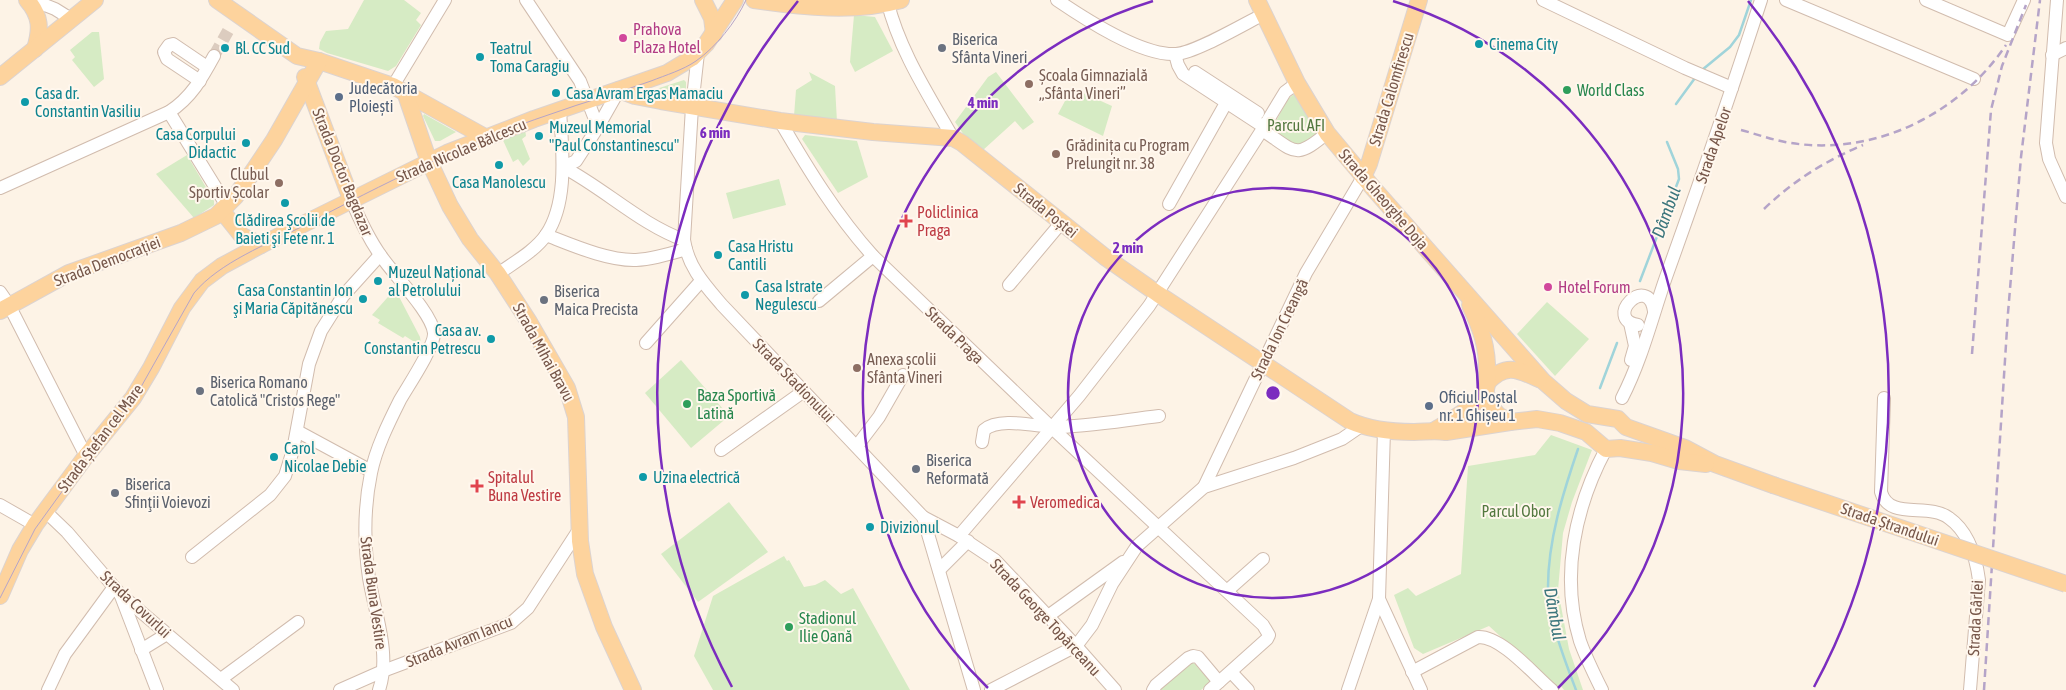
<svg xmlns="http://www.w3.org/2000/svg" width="2066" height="690" viewBox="0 0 2066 690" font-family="'Asap Condensed',sans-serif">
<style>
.green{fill:#d6ebc4}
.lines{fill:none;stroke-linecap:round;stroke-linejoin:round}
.stream{stroke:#a0d4da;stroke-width:2.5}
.minor-tunnel{stroke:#dcccbf;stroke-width:12;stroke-dasharray:12 6;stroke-linecap:butt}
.minor-casing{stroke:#d1bcae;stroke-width:14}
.major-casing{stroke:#dcd3d0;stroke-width:18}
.minor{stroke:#fff;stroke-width:12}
.major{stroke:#fdd39d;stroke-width:16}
.tram{stroke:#b5a4c8;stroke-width:1}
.rail{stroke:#b5a4c8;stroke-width:2.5;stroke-dasharray:8 5;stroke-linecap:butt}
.major-bridge-casing{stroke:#dcd3d0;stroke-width:18;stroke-linecap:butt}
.major-bridge{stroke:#fdd39d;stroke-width:16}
.ring{fill:none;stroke:#7b2cbf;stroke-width:2.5}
.hotel-dot{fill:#d1479c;stroke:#fff7ed;stroke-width:2}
.culture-dot{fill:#0f9aa8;stroke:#fff7ed;stroke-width:2}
.worship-dot{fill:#6b7280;stroke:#fff7ed;stroke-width:2}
.education-dot{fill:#8d6e63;stroke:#fff7ed;stroke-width:2}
.leisure-dot{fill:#2e9e5b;stroke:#fff7ed;stroke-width:2}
.service-dot{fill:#5c6f8a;stroke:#fff7ed;stroke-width:2}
.health-dot{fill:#e0444e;stroke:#fff7ed;stroke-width:2}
.labels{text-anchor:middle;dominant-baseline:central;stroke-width:4;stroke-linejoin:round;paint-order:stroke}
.hotel-label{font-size:16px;fill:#b23c85;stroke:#fff7ed;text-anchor:start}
.worship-label{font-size:16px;fill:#5b616d;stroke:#fff7ed;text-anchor:start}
.culture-label{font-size:16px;fill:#0d838f;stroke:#fff7ed;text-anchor:start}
.education-label{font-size:16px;fill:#785e54;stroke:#fff7ed;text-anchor:start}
.service-label{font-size:16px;fill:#4e5e75;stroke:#fff7ed;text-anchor:start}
.street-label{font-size:16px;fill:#77574a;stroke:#fff7ed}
.leisure-label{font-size:16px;fill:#27864d;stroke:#fff7ed;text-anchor:start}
.park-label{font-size:16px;fill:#53783f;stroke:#fff7ed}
.health-label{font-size:16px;fill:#be3a42;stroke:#fff7ed;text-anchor:start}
.water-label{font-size:18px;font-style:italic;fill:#3c767d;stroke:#fff7ed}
.centre{fill:#7b2cbf;stroke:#fff7ed;stroke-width:2.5}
.ring-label{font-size:15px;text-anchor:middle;font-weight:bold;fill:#7b2cbf;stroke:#fff7ed;stroke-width:4;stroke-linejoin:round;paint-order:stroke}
</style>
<rect width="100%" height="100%" fill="#fdf3e6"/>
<g class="green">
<polygon points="364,0 404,0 421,13 416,20 421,25 396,66 388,71 327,53 319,49 320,42 326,31 348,29"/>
<polygon points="854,15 875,17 893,51 855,72 850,62"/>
<polygon points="92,32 99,32 104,79 94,87 72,60 75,57 70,50"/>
<polygon points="809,72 835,86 837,122 794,116 796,90 812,80"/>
<polygon points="996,72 1034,122 1023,130 1015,121 982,151 964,135 955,122 988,77"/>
<polygon points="684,80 686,82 686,100 650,91"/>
<polygon points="1072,88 1112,106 1103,136 1058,114"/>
<polygon points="1294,94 1300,98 1323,132 1298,148 1271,130 1288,99"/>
<polygon points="424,114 456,132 440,141 435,141 423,116"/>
<polygon points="525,129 526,136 522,139 530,159 523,166 518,159 513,162 501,136"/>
<polygon points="805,135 857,141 868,177 838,193 802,139"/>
<polygon points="187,155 214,201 214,205 194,218 156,174"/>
<polygon points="779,179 786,205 733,219 726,193"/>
<polygon points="395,289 420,337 421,343 419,348 415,345 416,343 405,336 403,338 378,323 380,320 372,315"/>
<polygon points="1547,302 1589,339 1555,376 1517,334"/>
<polygon points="681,360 729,416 691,448 645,393"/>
<polygon points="1551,435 1592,450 1572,502 1563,533 1558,590 1569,649 1583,690 1564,690 1561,686 1556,687 1489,626 1423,654 1414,648 1394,595 1408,588 1416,596 1461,574 1468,466 1535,455"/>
<polygon points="729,502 768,552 698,602 661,554"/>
<polygon points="784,556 787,561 789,560 804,587 815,585 825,580 841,594 853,588 910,690 713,690 694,656 713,596"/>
<polygon points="1191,660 1211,682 1201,690 1158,690"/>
</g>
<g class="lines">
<g class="stream">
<polyline points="1702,70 1730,47 1739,35 1751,0"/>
<polyline points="1676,104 1695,78"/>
<polyline points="1640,281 1679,179 1678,169 1667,142"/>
<polyline points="1600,388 1617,343"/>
<path d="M1576 690C1565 661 1548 618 1548 587 1548 540 1563 493 1578 449"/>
</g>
<polyline class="minor-tunnel" points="214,56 228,31"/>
<g class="minor-casing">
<g id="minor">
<polyline points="32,0 55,9 71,19"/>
<polyline points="526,0 580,81 598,127"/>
<path d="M887 0C899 50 928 94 953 138"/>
<path d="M1057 0C1085 19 1141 56 1176 54 1195 53 1244 24 1264 14"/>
<polyline points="1543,0 1685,68 1732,88"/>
<polyline points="1786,0 1974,79"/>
<polyline points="1926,0 2008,35 2024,0"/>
<polyline points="2057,0 2046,143 2049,159 2066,197"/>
<path d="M698 53 692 107 684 240C688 267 705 285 722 305L923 517 974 690"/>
<polyline points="1175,54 1178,65 1183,74 1264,127"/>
<polyline points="2052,55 2066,48"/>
<polyline points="1195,72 1258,113"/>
<polyline points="200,81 167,59 164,52 169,45 173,44 207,67"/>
<polyline points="393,86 445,0"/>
<polyline points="169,112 227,206"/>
<path d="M780 121C808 169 836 215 873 256L1051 427 1263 625 1269 635 1267 639 1210 690"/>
<path d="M1262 130C1295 151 1294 161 1327 133"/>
<path d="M563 167C605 189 640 224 684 240"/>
<polyline points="563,167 576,161 598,127 619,90"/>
<path d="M0 188 169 112C191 98 202 78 214 56"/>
<path d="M351 199C359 218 368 238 381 256 393 274 432 313 434 333 435 346 408 386 400 400 389 422 376 448 371 473 364 507 364 544 369 578 375 614 391 654 379 690"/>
<polyline points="1169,204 1226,103"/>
<path d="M546 235C572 245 608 261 636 260 653 259 670 254 686 249"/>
<path d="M498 274C513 263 535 251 546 235 569 201 562 148 560 109"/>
<polyline points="1009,285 1061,223"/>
<polyline points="0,292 9,305 86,456"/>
<polyline points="819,301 873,256"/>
<polyline points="1630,323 1635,346 1631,360"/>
<path d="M1638 325C1602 319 1648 272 1654 311"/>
<polyline points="646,343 701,281"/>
<path d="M1622 398C1642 359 1652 317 1666 277 1699 185 1731 93 1761 0"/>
<path d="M1884 398 1881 492C1889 521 1929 502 1949 518 1969 532 1976 557 1979 580L1970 690"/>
<polyline points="297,431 371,471"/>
<path d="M982 442 984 430C999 417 1034 426 1052 427 1087 427 1124 420 1159 416"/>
<polyline points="857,446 879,417 903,375"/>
<polyline points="721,450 804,391"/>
<polyline points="1204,487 1306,273 1363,177"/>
<polyline points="0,505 35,525"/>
<polyline points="45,511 67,532 120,594 233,690"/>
<polyline points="923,517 959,536 995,560 1076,646 1115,690"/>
<polyline points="959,536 1079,396 1149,306 1262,130 1285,92 1297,83"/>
<polyline points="192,557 270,495 285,476 293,450 309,364 321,331 343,296 380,255"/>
<polyline points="939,570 968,541"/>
<polyline points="1228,590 1263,559"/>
<polyline points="121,596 157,690"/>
<polyline points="1379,599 1421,690"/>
<polyline points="1048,616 1123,562"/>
<polyline points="141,650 167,634"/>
<polyline points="1231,672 1248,690"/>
<path d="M1412 672 1478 637C1502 636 1534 675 1552 690"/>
<polyline points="221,679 298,622"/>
<polyline points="48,690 65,654 114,587"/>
<polyline points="340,690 383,671 511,623 528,608 580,528"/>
<polyline points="991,690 1076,646 1092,625 1112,584 1137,546 1204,487 1294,458 1342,439 1361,426"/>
<polyline points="1153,690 1156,685 1188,658 1193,656 1198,657 1219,682"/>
<polyline points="1348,690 1379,599 1384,430"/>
<path d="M1602 690C1594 674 1586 658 1580 641 1560 576 1575 507 1606 449"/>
</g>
</g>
<g class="major-casing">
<g id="major">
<path d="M27 0C41 16 41 29 35 49"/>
<polyline points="217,0 297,56 319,61 393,86 485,137"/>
<polyline points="703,0 712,18 714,34"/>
<path d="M754 0C801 7 856 13 901 0"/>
<polyline points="1257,0 1297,83 1327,133 1373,188 1543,381 1566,401 1587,414 1618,419 1626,427 1685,448 1715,464 1773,485"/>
<polyline points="0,77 95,0"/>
<polyline points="305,77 351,199"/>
<path d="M619 90 635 96 661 101 780 121 873 132 953 138 962 143 1105 257 1158 294 1350 421C1370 430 1392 432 1414 432 1425 432 1434 430 1446 432L1510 422"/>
<polyline points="405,92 428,159 450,206 470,239 498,274 529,322 567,388 576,417 580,541 585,574 604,627 633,690"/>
<polyline points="1363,177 1369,164 1419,0"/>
<polyline points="222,211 242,236 261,245"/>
<polyline points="0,311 69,273 181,233 216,216 235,197 254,170 274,140 319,61"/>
<path d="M1487 383C1505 363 1517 369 1539 379"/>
<polyline points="1485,391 1491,407 1498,415 1510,422 1537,419 1560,423 1586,432 1606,449 1620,448 1652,453 1679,461 1706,464"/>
<path d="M1435 430C1451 420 1474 408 1485 392 1488 386 1487 379 1487 373 1488 348 1481 328 1470 305"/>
<polyline points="0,596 20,550 35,525 86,456 133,398 151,368 182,308 202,281 222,266 261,245 447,153 534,119 667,73 692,58 706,44 735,0"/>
</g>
</g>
<use href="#minor" class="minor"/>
<use href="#major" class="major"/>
<path class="tram" d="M0 598 35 529 92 450 137 394 194 293C220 262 268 244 303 226 383 184 464 143 551 114 584 102 618 93 651 81 666 75 683 70 696 61 716 47 736 22 746 0"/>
<g class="rail">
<path d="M1741 130C1756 134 1770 139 1785 142 1871 158 1958 116 2006 45"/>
<path d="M1764 209C1793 181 1825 161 1863 145"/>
<polyline points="1972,354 1991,110 2002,66 2026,5"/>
<polyline points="1984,690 2008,313 2021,157 2040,0"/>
</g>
<g class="major-bridge-casing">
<polyline id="major-bridge" points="1773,485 2066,584"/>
</g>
<use href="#major-bridge" class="major-bridge"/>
</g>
<g class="ring">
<circle cx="1273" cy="393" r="205"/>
<path d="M988 688A410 410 0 0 1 1153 1M1393 1A410 410 0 0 1 1558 688"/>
<path d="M732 687A616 616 0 0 1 798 1M1748 1A616 616 0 0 1 1814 687"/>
</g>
<g class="hotel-dot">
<circle cx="623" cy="38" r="5"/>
<circle cx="1548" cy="287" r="5"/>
</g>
<g class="culture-dot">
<circle cx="1479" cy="44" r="5"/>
<circle cx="225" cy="48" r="5"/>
<circle cx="480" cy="57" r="5"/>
<circle cx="556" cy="93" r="5"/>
<circle cx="25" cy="102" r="5"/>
<circle cx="539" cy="136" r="5"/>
<circle cx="246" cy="143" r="5"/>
<circle cx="499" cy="165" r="5"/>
<circle cx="285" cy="203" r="5"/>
<circle cx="718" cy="255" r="5"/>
<circle cx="378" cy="281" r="5"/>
<circle cx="745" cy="295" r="5"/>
<circle cx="363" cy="299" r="5"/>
<circle cx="491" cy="339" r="5"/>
<circle cx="274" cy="457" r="5"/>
<circle cx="643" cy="477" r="5"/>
<circle cx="870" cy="527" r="5"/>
</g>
<g class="worship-dot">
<circle cx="942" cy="48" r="5"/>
<circle cx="544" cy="300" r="5"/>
<circle cx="200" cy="391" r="5"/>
<circle cx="916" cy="469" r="5"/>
<circle cx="115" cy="493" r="5"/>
</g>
<g class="education-dot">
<circle cx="1029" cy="84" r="5"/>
<circle cx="1056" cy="154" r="5"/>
<circle cx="279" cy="183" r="5"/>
<circle cx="857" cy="368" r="5"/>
</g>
<g class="leisure-dot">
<circle cx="1567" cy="90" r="5"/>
<circle cx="687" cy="404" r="5"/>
<circle cx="789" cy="627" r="5"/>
</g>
<g class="service-dot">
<circle cx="339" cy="97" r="5"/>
<circle cx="1429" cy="406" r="5"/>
</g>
<g class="health-dot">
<path d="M903.5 213.5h5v5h5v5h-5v5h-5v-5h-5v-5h5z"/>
<path d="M474.5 478.5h5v5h5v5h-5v5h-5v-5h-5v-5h5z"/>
<path d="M1016.5 494.5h5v5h5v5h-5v5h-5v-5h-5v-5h5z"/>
</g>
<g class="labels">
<g class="hotel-label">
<text x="633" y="29">Prahova<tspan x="633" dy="18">Plaza Hotel</tspan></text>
<text x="1558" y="287">Hotel Forum</text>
</g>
<g class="worship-label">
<text x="952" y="39">Biserica<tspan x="952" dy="18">Sfânta Vineri</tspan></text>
<text x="554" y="291">Biserica<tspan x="554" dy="18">Maica Precista</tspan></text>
<text x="210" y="382">Biserica Romano<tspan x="210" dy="18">Catolică "Cristos Rege"</tspan></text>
<text x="926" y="460">Biserica<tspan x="926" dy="18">Reformată</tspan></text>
<text x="125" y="484">Biserica<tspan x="125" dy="18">Sfinţii Voievozi</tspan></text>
</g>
<g class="culture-label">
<text x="1489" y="44">Cinema City</text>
<text x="235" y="48">Bl. CC Sud</text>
<text x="490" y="48">Teatrul<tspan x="490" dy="18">Toma Caragiu</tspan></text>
<text x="35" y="93">Casa dr.<tspan x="35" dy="18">Constantin Vasiliu</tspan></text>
<text x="566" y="93">Casa Avram Ergas Mamaciu</text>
<text x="549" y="127">Muzeul Memorial<tspan x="549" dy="18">"Paul Constantinescu"</tspan></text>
<text x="236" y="134" text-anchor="end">Casa Corpului<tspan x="236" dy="18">Didactic</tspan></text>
<text x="499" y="182" text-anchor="middle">Casa Manolescu</text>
<text x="285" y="220" text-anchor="middle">Clădirea Şcolii de<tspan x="285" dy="18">Baieti şi Fete nr. 1</tspan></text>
<text x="728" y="246">Casa Hristu<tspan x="728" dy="18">Cantili</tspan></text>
<text x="388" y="272">Muzeul Național<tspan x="388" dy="18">al Petrolului</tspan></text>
<text x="755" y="286">Casa Istrate<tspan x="755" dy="18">Negulescu</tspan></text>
<text x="353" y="290" text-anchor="end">Casa Constantin Ion<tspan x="353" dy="18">şi Maria Căpitănescu</tspan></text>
<text x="481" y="330" text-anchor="end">Casa av.<tspan x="481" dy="18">Constantin Petrescu</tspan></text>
<text x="284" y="448">Carol<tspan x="284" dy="18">Nicolae Debie</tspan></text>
<text x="653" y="477">Uzina electrică</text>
<text x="880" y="527">Divizionul</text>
</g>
<g class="education-label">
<text x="1039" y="75">Școala Gimnazială<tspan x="1039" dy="18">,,Sfânta Vineri”</tspan></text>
<text x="1066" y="145">Grădinița cu Program<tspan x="1066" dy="18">Prelungit nr. 38</tspan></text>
<text x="269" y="174" text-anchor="end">Clubul<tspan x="269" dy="18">Sportiv Școlar</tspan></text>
<text x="867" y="359">Anexa școlii<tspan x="867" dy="18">Sfânta Vineri</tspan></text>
</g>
<g class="service-label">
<text x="349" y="88">Judecătoria<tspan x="349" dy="18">Ploiești</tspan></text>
<text x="1439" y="397">Oficiul Poștal<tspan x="1439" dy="18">nr. 1 Ghișeu 1</tspan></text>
</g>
<g class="street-label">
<text transform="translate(1391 89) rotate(-73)">Strada Calomfirescu</text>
<text transform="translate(1713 145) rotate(-71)">Strada Apelor</text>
<text transform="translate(461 150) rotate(-23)">Strada Nicolae Bălcescu</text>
<text transform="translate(343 172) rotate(68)">Strada Doctor Bagdazar</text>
<text transform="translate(1384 199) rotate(49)">Strada Gheorghe Doja</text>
<text transform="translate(1046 210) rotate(39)">Strada Poștei</text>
<text transform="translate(107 261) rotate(-21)">Strada Democrației</text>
<text transform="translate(1279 329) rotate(-64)">Strada Ion Creangă</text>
<text transform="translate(955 335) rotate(44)">Strada Praga</text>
<text transform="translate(544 352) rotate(61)">Strada Mihai Bravu</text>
<text transform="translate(794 380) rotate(46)">Strada Stadionului</text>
<text transform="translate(100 438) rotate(-53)">Strada Ștefan cel Mare</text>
<text transform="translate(1890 524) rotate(19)">Strada Ștrandului</text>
<text transform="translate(374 593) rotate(82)">Strada Buna Vestire</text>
<text transform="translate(136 604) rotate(43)">Strada Covurlui</text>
<text transform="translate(1046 617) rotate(47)">Strada George Topârceanu</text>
<text transform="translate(1975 618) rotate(-87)">Strada Gârlei</text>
<text transform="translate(459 641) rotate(-22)">Strada Avram Iancu</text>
</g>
<g class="leisure-label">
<text x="1577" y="90">World Class</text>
<text x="697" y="395">Baza Sportivă<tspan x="697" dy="18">Latină</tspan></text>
<text x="799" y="618">Stadionul<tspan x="799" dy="18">Ilie Oană</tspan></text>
</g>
<g class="park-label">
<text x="1296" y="125">Parcul AFI</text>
<text x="1516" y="511">Parcul Obor</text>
</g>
<g class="health-label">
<text x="917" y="212">Policlinica<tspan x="917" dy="18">Praga</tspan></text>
<text x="488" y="477">Spitalul<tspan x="488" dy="18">Buna Vestire</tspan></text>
<text x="1030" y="502">Veromedica</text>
</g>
<g class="water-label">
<text transform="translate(1666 212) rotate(-70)">Dâmbul</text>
<text transform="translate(1555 614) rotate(80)">Dâmbul</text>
</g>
</g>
<circle cx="1273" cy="393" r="8" class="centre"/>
<g class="ring-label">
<text x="983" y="108">4 min</text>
<text x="715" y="138">6 min</text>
<text x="1128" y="253">2 min</text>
</g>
</svg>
